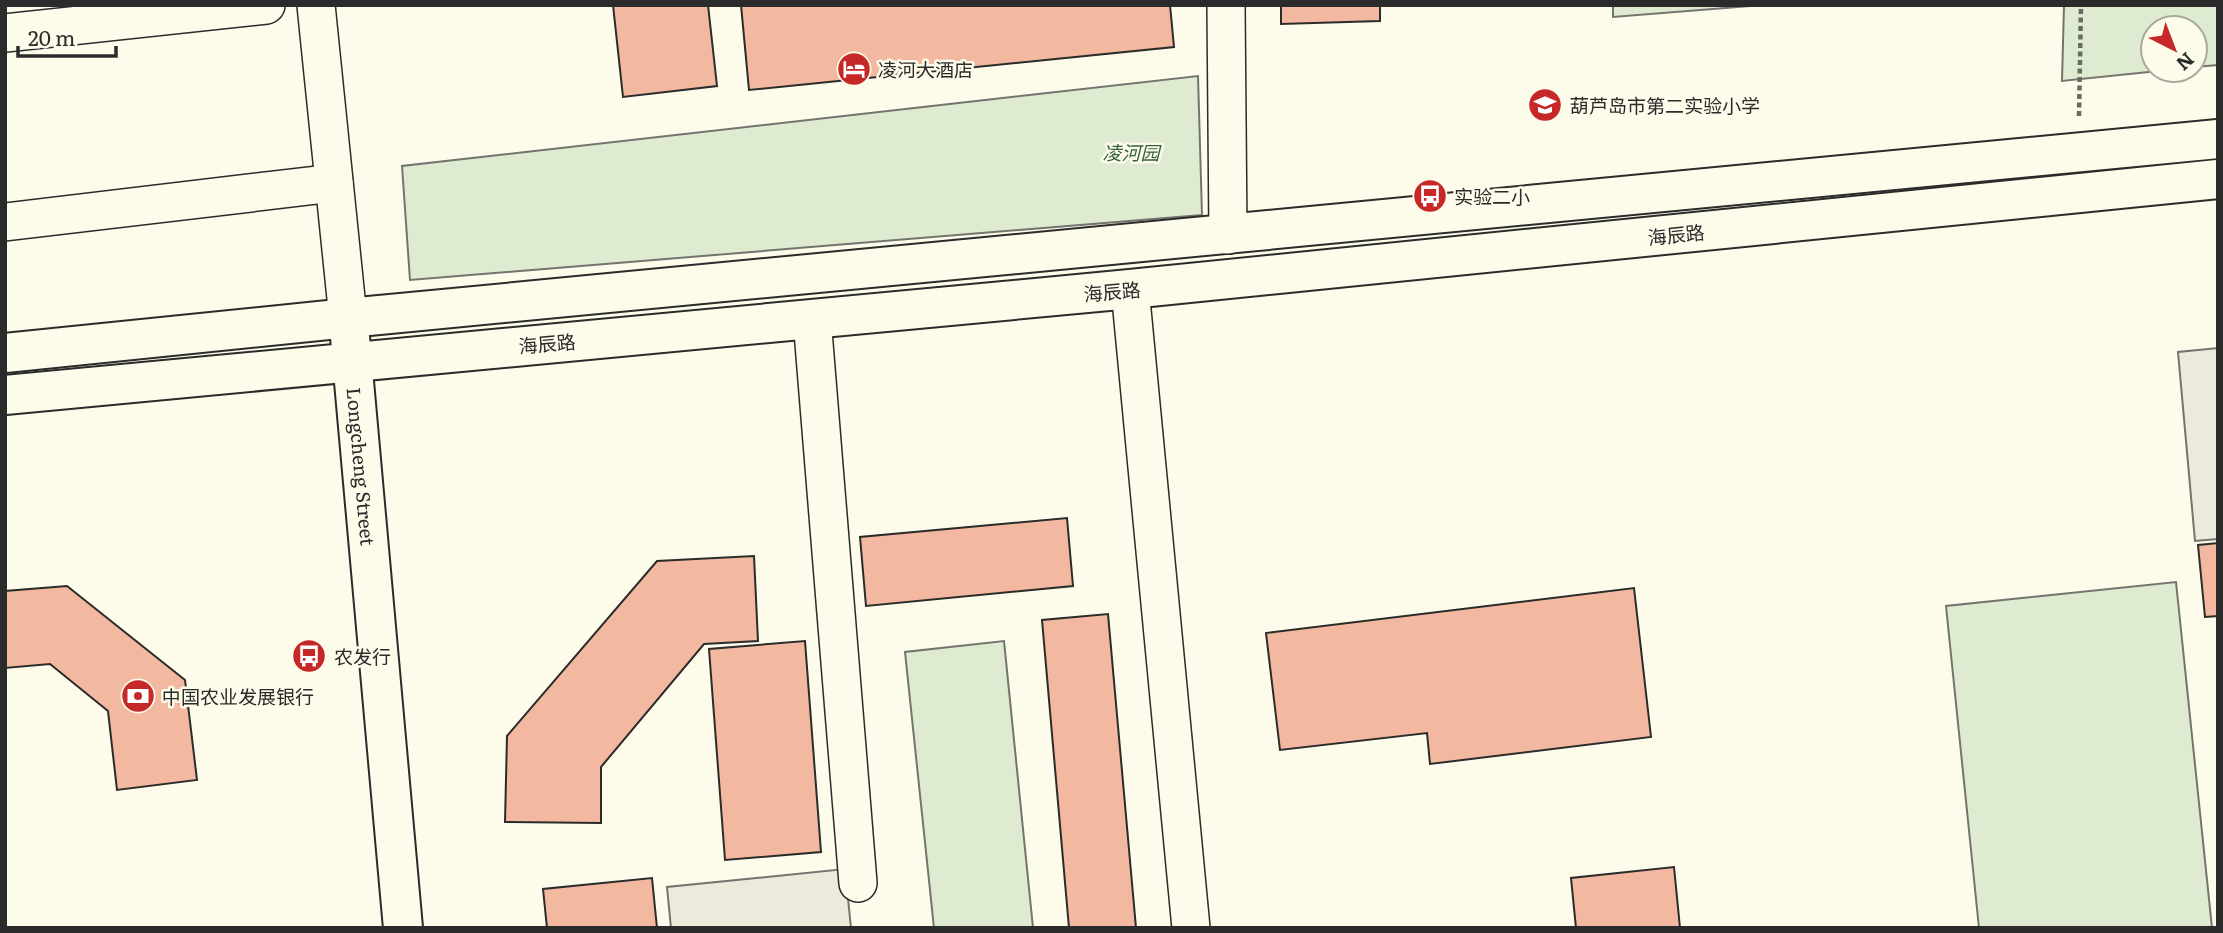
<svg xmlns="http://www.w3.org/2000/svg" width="2223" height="933" viewBox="0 0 2223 933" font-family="Literata,'Noto Sans SC',serif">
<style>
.green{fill:#deebd1;stroke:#74746e;stroke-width:2}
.parking{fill:#eceadb;stroke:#74746e;stroke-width:2}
.building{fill:#f2b8a0;stroke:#2b2b2b;stroke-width:2}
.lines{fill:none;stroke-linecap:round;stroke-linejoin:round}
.minor-casing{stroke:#2b2b2b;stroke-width:40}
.major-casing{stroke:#2b2b2b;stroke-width:42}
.path{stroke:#6a6964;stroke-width:4.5;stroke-dasharray:5 3.5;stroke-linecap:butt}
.minor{stroke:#fdfbea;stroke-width:37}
.major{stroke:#fdfbea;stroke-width:38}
.labels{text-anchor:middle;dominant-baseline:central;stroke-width:5;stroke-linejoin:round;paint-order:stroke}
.poi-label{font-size:19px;fill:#2b2b2b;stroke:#fdfbea;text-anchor:start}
.park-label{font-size:19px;font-style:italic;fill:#34623c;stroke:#fdfbea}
.street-label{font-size:19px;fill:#2b2b2b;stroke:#fdfbea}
</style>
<rect width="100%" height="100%" fill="#fdfbea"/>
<g class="green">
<polygon points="1613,5 1763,5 1613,17"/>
<polygon points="2064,5 2218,5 2218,65 2195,67 2195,28 2153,28 2153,70 2168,70 2062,81"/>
<polygon points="1198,76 1202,215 410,280 402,166"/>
<polygon points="2176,582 2212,928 1979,928 1946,606"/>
<polygon points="1004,641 1033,928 934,928 905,652"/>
</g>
<g class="parking">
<polygon points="2218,348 2218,539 2195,541 2178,352"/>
<polygon points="845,869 851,928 671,928 667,887"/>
</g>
<g class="building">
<polygon points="613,5 708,5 717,86 623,97"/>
<polygon points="741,5 1170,5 1174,47 749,90"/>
<polygon points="1281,5 1380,5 1380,21 1281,24"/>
<polygon points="1067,518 1073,586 866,606 860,537"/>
<polygon points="2218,543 2218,616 2205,617 2198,545"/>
<polygon points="754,556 758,641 704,644 601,767 601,823 505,822 507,736 657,561"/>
<polygon points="67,586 185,680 197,780 117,790 108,711 50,664 5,668 5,591"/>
<polygon points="1634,588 1651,737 1430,764 1427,733 1280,750 1266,633"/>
<polygon points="1108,614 1136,928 1069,928 1042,620"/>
<polygon points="805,641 821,852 725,860 709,649"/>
<polygon points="1674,867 1680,928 1576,928 1571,878"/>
<polygon points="652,878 657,928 547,928 543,889"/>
</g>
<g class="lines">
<g class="minor-casing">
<g id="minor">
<polyline points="316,5 348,318"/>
<polyline points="1226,5 1228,235"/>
<polyline points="5,33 266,5"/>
<polyline points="5,222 334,183"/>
<polyline points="1130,289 1191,928"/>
<polyline points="812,319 858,883"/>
</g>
</g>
<g class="major-casing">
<g id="major">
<path id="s1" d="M350 337 403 928"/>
<polyline points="5,353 348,318 2218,139"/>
<polyline points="5,395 1130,289 2218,179"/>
</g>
</g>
<polyline class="path" points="2079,116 2081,5"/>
<use href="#minor" class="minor"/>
<use href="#major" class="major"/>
</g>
<defs>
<g id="hotel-disc" transform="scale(1.75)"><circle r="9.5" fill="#c62828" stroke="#fdfbea"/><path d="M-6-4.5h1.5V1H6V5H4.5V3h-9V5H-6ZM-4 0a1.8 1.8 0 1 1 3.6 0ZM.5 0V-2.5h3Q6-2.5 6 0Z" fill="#fff"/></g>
<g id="school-disc" transform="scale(1.75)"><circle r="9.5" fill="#c62828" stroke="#fdfbea"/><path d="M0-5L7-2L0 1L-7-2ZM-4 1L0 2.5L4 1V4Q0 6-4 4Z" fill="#fff"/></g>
<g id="bus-disc" transform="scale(1.75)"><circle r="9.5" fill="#c62828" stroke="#fdfbea"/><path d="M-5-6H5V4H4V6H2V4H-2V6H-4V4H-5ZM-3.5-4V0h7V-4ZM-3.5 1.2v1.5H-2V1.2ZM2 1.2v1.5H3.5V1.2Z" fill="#fff"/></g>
<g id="bank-disc" transform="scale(1.75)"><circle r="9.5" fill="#c62828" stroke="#fdfbea"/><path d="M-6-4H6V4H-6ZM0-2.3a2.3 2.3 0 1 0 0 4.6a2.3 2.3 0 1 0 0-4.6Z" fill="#fff"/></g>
</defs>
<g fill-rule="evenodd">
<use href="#hotel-disc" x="854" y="69"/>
<use href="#school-disc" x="1545" y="105"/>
<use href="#bus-disc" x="1430" y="196"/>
<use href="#bus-disc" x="309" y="656"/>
<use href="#bank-disc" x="138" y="696"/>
</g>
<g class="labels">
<g class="poi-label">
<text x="878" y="69">凌河大酒店</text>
<text x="1570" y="105">葫芦岛市第二实验小学</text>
<text x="1454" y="196">实验二小</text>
<text x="334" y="656">农发行</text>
<text x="162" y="696">中国农业发展银行</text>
</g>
<g class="park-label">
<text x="1131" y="152">凌河园</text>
</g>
<g class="street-label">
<text transform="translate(1676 234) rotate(-6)">海辰路</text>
<text transform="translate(1112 291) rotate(-5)">海辰路</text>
<text transform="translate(547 343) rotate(-5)">海辰路</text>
<text stroke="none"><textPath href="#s1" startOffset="130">Longcheng Street</textPath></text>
</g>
</g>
<rect width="2223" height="933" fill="none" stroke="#2b2b2b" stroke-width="14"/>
<g transform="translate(2174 49) rotate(138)"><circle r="33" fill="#fdfbea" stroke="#a9a89e" stroke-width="2"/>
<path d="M0-5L12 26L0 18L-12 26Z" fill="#c62828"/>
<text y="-10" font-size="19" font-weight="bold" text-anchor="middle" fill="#2b2b2b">N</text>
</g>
<path d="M18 46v10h98v-10" fill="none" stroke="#2b2b2b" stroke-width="3.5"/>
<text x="28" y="46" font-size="21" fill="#2b2b2b" stroke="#fdfbea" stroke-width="5" paint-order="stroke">20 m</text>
</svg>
